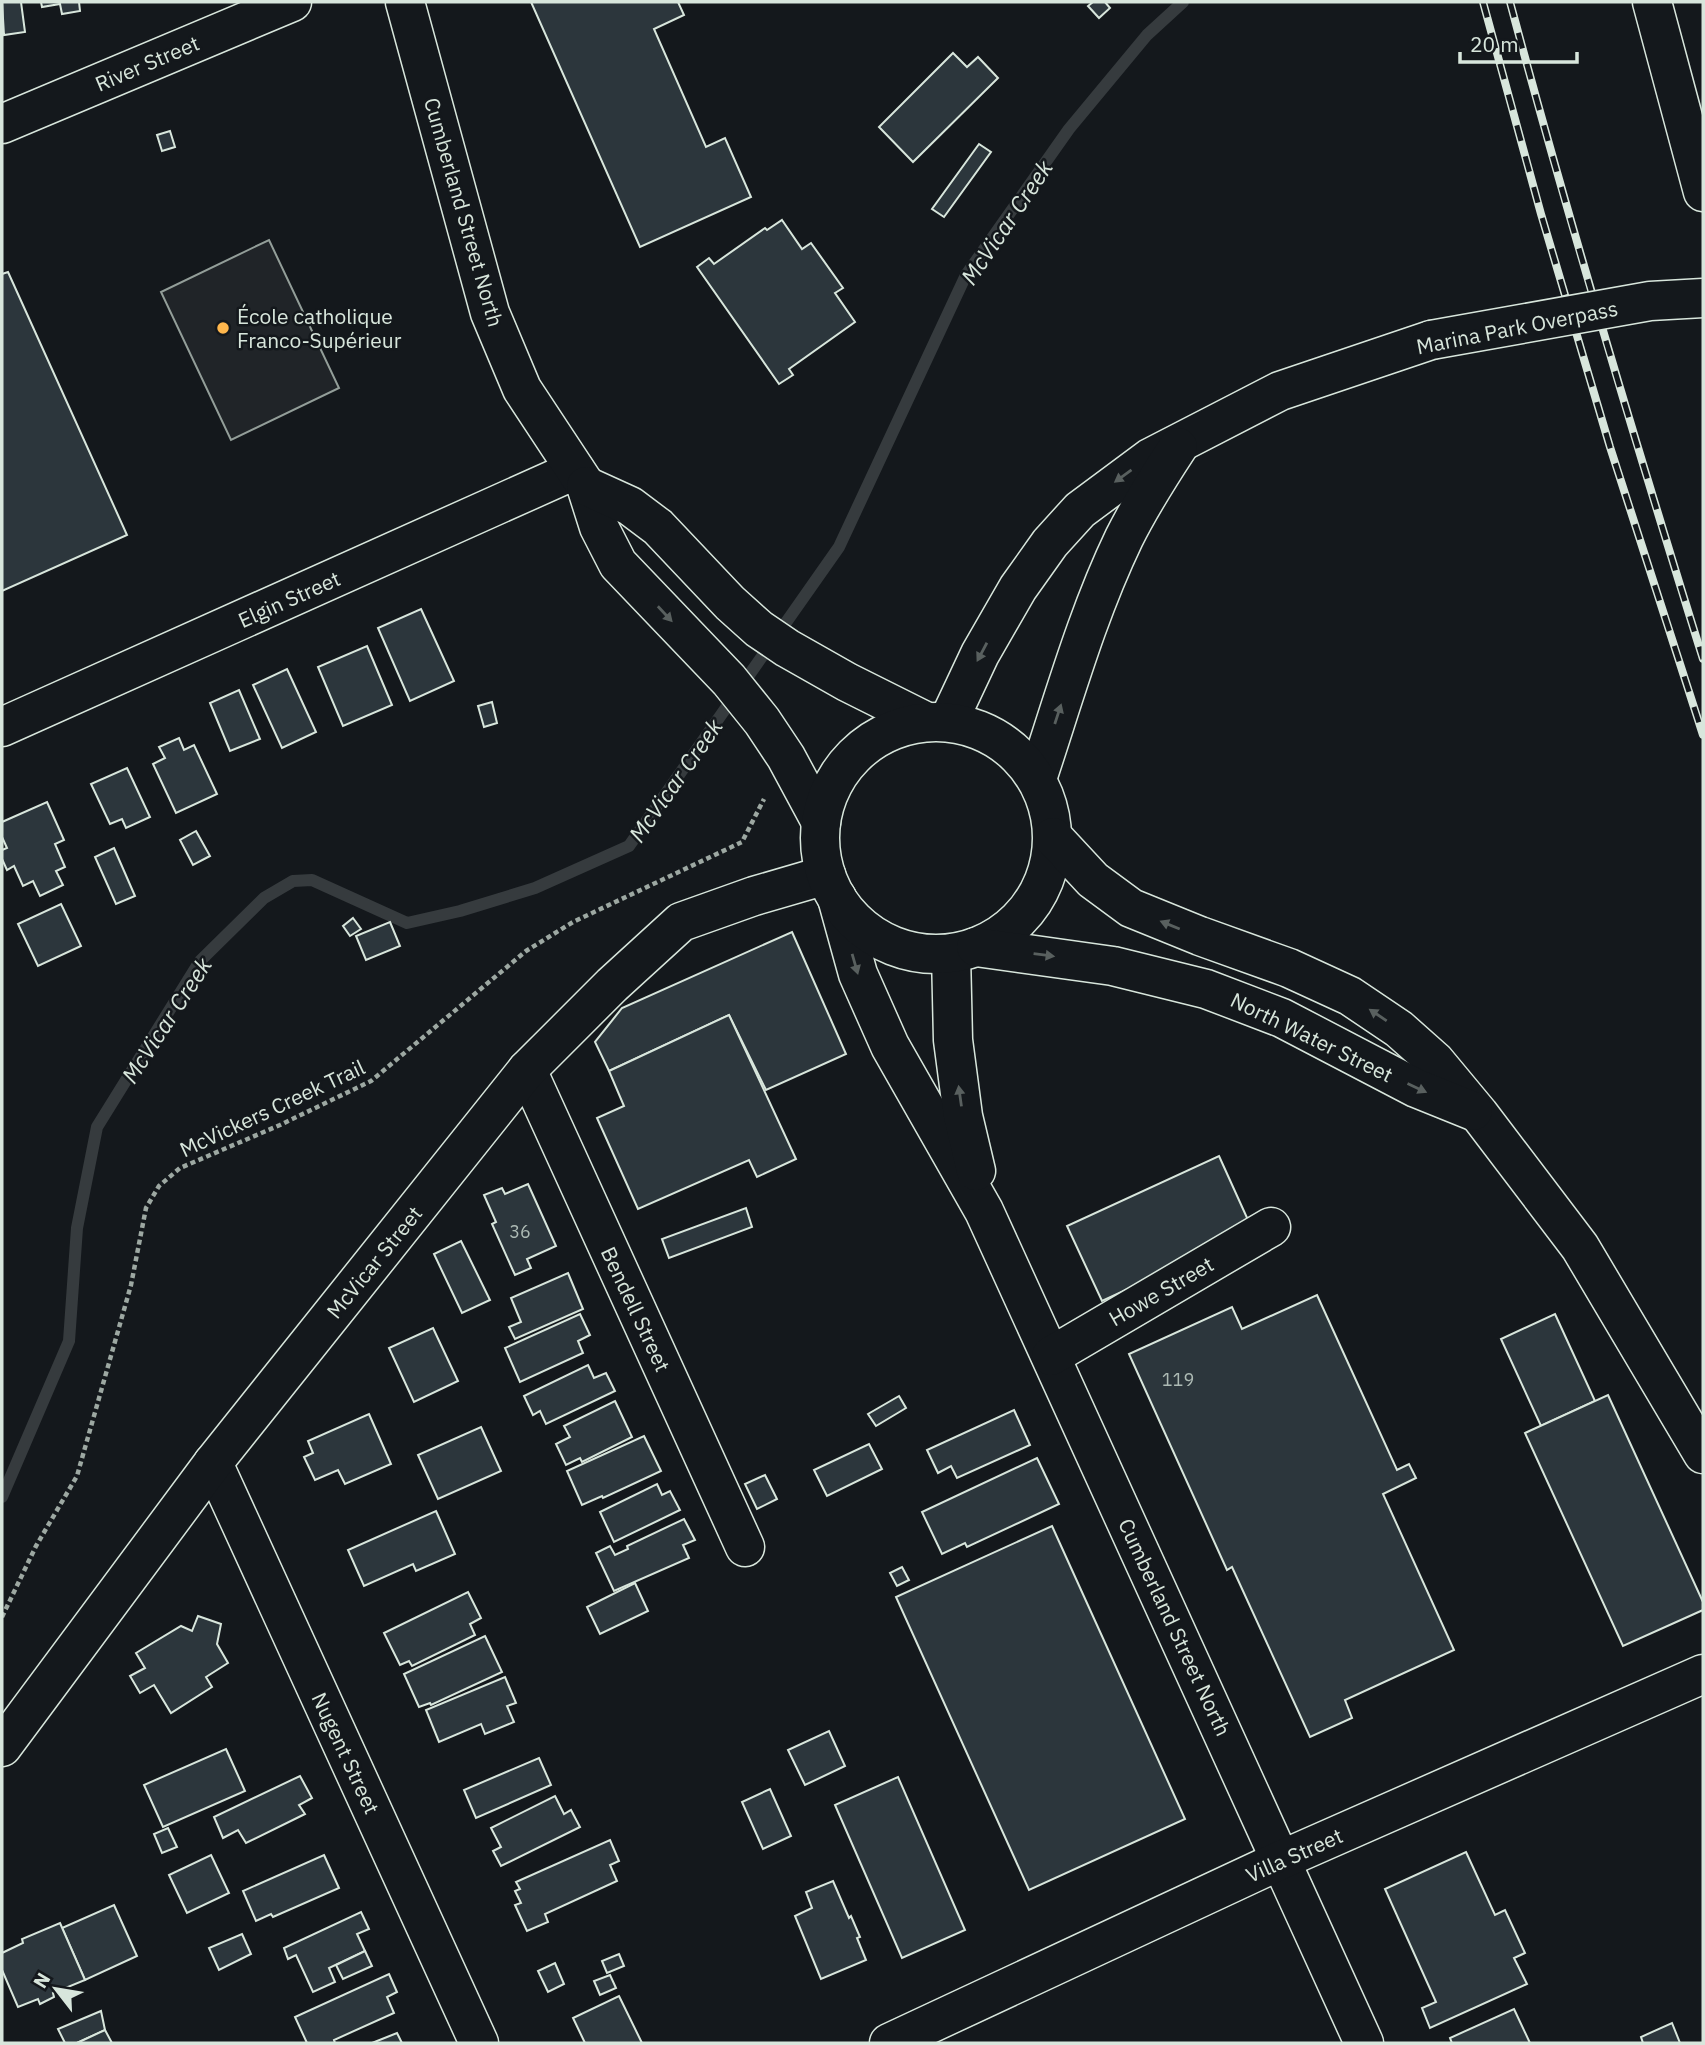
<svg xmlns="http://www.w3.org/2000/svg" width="1705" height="2045" viewBox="0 0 1705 2045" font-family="'IBM Plex Sans',sans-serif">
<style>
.green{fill:#202428;stroke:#939e99;stroke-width:2}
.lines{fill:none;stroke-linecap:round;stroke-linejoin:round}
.stream{stroke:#363b3e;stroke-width:12}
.building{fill:#2c363c;stroke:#d8e6dc;stroke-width:2}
.minor-casing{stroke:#d8e6dc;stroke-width:41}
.major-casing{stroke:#d8e6dc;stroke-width:41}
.path{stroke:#9da8a2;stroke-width:4.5;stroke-dasharray:5 3.5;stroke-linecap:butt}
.minor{stroke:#14181c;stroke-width:38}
.major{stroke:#14181c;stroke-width:38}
.rail-casing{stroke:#d8e6dc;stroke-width:8}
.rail{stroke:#14181c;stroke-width:5;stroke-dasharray:16;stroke-linecap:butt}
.minor-bridge-casing{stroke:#d8e6dc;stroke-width:41;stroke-linecap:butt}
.minor-bridge{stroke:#14181c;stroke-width:38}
.oneway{fill:#59605f}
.poi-dot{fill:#ffb74d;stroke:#14181c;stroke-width:2.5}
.labels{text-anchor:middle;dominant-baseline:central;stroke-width:5;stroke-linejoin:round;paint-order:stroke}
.number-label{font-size:18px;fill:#adbab4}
.street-label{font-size:21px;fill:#d8e6dc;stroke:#14181c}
.poi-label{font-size:21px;fill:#d8e6dc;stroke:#14181c;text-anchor:start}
.water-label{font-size:23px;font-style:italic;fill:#d8e6dc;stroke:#14181c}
</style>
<rect width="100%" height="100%" fill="#14181c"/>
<polygon class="green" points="269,240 339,388 231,440 161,292"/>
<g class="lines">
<polyline class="stream" points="2,1497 69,1341 77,1228 97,1127 200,961 264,898 293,881 312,880 407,923 460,911 535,888 629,846 839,547 966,275 1069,129 1147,35 1183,2"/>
</g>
<g class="building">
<polygon points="2,2 21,2 25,32 4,35"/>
<polygon points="41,2 79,2 80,11 62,14 60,4 42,7"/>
<polygon points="531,2 678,2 684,15 654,29 706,147 725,138 751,197 640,247"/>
<polygon points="1093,2 1105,2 1110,8 1099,18 1088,6"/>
<polygon points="953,53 967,67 978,57 998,78 913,162 879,127"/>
<polygon points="170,131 175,147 162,151 157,135"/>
<polygon points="979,144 991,152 944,217 932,209"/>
<polygon points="782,220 802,249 811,243 843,288 835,293 855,322 789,369 793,375 779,384 697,267 709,258 714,264 765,228 767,230"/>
<polygon points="8,272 127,535 2,591 2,274"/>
<polygon points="421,609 454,681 410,701 378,628"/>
<polygon points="367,646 392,705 343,726 318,667"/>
<polygon points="287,669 316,732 282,748 253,685"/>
<polygon points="239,690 260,739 230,751 210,703"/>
<polygon points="492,702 497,723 484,727 478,706"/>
<polygon points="179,738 184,750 194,745 217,794 176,813 153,764 165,758 159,747"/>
<polygon points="127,768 150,817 126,828 122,819 110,824 91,784"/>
<polygon points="47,802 64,840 55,844 65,867 56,871 63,885 40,896 33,881 23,886 14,866 7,870 2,859 2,850 7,848 2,837 2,822"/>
<polygon points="196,831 210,856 193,865 180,840"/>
<polygon points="114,848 135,896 116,904 95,857"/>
<polygon points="61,904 81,946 38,966 18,924"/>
<polygon points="353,918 361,929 350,936 343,926"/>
<polygon points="390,922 400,946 366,960 356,936"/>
<polygon points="792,932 846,1054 766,1090 729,1015 609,1071 595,1042 622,1008"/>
<polygon points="729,1015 796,1159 757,1177 749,1160 638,1209 597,1118 624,1106 609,1071"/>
<polygon points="1219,1156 1253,1231 1102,1301 1067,1226"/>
<polygon points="528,1184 556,1246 527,1259 531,1268 515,1275 492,1224 496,1222 484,1195 502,1188 505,1194"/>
<polygon points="746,1208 752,1227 669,1258 662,1239"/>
<polygon points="461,1241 490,1300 462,1313 434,1254"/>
<polygon points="568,1273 583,1309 515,1339 509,1327 521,1322 511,1298"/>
<polygon points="1317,1295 1397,1470 1409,1464 1416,1478 1383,1494 1454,1650 1345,1700 1352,1718 1310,1737 1232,1567 1227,1570 1129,1354 1232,1307 1242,1329"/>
<polygon points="580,1314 590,1335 578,1341 583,1353 520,1382 505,1348"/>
<polygon points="1555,1314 1595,1401 1541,1426 1501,1339"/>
<polygon points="433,1328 458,1381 414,1402 389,1348"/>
<polygon points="588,1365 594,1378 606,1373 615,1391 546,1424 540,1411 533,1415 524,1396"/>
<polygon points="1608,1395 1703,1602 1703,1610 1623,1646 1525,1433"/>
<polygon points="899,1396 906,1408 876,1426 868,1414"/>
<polygon points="615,1401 632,1437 582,1462 580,1458 566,1465 556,1444 570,1437 564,1426"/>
<polygon points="1014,1410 1030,1445 957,1478 951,1466 938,1473 927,1450"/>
<polygon points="369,1414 391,1464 345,1484 338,1470 315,1480 304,1457 313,1453 308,1441"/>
<polygon points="481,1427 501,1471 438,1499 418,1455"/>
<polygon points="644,1436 661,1471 603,1498 602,1496 582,1505 567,1471"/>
<polygon points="869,1444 882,1469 827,1496 814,1470"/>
<polygon points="1037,1458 1059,1504 967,1547 965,1543 942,1554 922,1512"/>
<polygon points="765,1475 777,1499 757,1509 745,1484"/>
<polygon points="657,1484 662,1495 670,1491 680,1510 614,1542 600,1512"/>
<polygon points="436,1511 455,1554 416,1571 413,1564 364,1586 348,1550"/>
<polygon points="684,1519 695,1540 683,1545 689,1558 614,1591 596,1553 610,1546 615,1555 628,1549 627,1546"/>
<polygon points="1052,1526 1185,1819 1029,1890 896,1597"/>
<polygon points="902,1567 909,1580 897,1586 890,1573"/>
<polygon points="635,1583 648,1611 600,1634 587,1607"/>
<polygon points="468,1592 481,1618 470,1624 475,1635 412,1666 409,1661 400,1665 384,1633"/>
<polygon points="198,1616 221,1624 217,1644 228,1663 206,1677 212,1687 171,1713 154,1685 140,1693 130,1676 145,1668 136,1653 181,1626 192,1631"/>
<polygon points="485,1636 502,1672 431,1705 430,1703 419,1707 404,1674"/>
<polygon points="505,1677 516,1703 507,1706 514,1722 485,1734 481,1724 439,1742 426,1710"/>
<polygon points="829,1731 845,1766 805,1785 788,1750"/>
<polygon points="226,1749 245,1791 163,1827 144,1785"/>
<polygon points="539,1758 551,1785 476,1818 464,1790"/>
<polygon points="300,1776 312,1798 299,1805 305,1814 246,1843 238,1830 223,1838 214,1817"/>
<polygon points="898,1777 965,1930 902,1958 835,1805"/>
<polygon points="770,1789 791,1836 763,1849 742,1802"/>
<polygon points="555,1796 564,1814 571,1810 580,1827 501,1866 493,1851 501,1847 491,1828"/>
<polygon points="168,1828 177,1847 162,1853 154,1834"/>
<polygon points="610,1840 619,1861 610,1865 617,1881 545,1914 548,1922 527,1931 515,1905 521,1903 515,1891 520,1889 516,1882"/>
<polygon points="1466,1852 1495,1915 1505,1910 1525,1953 1514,1958 1527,1984 1430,2028 1422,2008 1436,2002 1385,1889"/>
<polygon points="211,1855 229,1893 187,1913 169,1875"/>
<polygon points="324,1855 339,1888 273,1917 271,1914 256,1921 243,1891"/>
<polygon points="833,1881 849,1918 851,1916 860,1937 857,1938 866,1960 821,1979 795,1916 812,1908 806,1892"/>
<polygon points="114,1905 137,1956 85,1980 62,1928"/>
<polygon points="361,1912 369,1929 357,1934 365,1951 329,1968 335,1982 313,1992 296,1955 288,1959 284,1948"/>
<polygon points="60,1923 85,1980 53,1993 54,1997 40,2004 38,1999 18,2007 2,1970 2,1953 23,1943 22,1939"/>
<polygon points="242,1934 251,1954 219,1970 209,1948"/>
<polygon points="365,1951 372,1966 343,1979 336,1965"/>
<polygon points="619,1954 624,1966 607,1973 602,1961"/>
<polygon points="555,1963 564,1984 548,1992 538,1971"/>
<polygon points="389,1974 397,1992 387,1997 394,2013 334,2040 335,2043 307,2043 295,2017"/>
<polygon points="610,1975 616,1988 600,1995 594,1981"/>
<polygon points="619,1996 642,2043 585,2043 573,2018"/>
<polygon points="1514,2009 1530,2043 1452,2043 1450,2038"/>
<polygon points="101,2011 105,2030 77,2043 65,2043 58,2029"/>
<polygon points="1672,2023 1680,2043 1643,2043 1641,2037"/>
<polygon points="105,2030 112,2043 77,2043"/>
<polygon points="397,2033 402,2043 372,2043"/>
</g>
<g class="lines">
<g class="minor-casing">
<g id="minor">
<polyline points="1652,2 1703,192"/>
<polyline points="948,722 980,654 1018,588 1050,543 1080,510 1150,458 1280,391 1431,340"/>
<polyline points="2,727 575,470"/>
<path d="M1037 779C1064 698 1087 615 1124 538 1140 506 1159 476 1178 447"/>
<polyline points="837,898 858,974 890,1046 984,1211 1364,2043"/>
<polyline points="951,954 953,1040 963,1116 976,1171"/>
<polyline points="527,1070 745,1547"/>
<polyline points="1051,1356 1271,1227"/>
<polyline points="213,1463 479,2043"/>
<polyline points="2,1747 213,1463 527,1070 612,985 681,922 754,896 826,875"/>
<polyline points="889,2043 1281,1860 1703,1674"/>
</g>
</g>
<g class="major-casing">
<g id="major">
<polyline points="405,2 490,313 522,389 586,486 599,527 618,564 729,680 762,721 786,757 821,822"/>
<polyline points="2,124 292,2"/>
<polyline points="586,486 630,506 658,527 730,603 759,629 787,648 847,682 927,722"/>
<circle cx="936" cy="838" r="116"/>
<polyline points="1053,837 1093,880 1131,908 1200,936 1289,968 1350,996 1399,1029 1435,1061 1479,1114 1580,1247 1703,1454"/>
<polyline points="976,947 1113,966 1206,989 1282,1018 1416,1088 1473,1111"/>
</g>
</g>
<polyline class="path" points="2,1617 36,1546 77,1476 131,1285 146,1208 159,1186 180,1168 280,1125 371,1081 526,951 573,922 742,842 764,799"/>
<use href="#minor" class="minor"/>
<use href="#major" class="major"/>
<g class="rail-casing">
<g id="rail">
<polyline points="1483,2 1541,214 1610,447 1703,735"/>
<path d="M1510 2C1569 222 1635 441 1703 659"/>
</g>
</g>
<use href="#rail" class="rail"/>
<g class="minor-bridge-casing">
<polyline id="minor-bridge" points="1431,340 1650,301 1703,298"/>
</g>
<use href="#minor-bridge" class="minor-bridge"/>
</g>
<defs><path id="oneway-solid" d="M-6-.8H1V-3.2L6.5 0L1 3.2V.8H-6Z" transform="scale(1.75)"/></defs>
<g class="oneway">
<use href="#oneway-solid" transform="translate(1123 476) rotate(144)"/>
<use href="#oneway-solid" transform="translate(665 614) rotate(47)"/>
<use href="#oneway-solid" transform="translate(982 652) rotate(118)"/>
<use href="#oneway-solid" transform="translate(1058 714) rotate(-72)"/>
<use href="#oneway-solid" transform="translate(1170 925) rotate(-158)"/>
<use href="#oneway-solid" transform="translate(1044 955) rotate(7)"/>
<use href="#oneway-solid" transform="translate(855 964) rotate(74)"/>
<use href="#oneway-solid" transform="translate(1378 1015) rotate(-146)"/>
<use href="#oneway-solid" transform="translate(1417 1088) rotate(25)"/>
<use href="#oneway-solid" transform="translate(960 1096) rotate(-98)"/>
</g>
<circle class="poi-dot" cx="223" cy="328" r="7"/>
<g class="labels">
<g class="number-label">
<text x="520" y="1231">36</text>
<text x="1178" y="1379">119</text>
</g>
<g class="street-label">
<text transform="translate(147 63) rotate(-23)">River Street</text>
<text transform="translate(464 212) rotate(74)">Cumberland Street North</text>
<text transform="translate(1517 327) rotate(-11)">Marina Park Overpass</text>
<text transform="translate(289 599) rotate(-24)">Elgin Street</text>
<text transform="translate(1312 1037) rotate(26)">North Water Street</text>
<text transform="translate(272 1108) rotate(-25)">McVickers Creek Trail</text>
<text transform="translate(374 1262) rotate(-51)">McVicar Street</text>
<text transform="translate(1161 1291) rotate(-30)">Howe Street</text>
<text transform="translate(636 1309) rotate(65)">Bendell Street</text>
<text transform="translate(1175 1627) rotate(65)">Cumberland Street North</text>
<text transform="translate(346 1753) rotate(65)">Nugent Street</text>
<text transform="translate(1294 1855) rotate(-24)">Villa Street</text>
</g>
<g class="poi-label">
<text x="237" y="316">École catholique<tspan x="237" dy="24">Franco-Supérieur</tspan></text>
</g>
<g class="water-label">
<text transform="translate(1006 222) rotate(-56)">McVicar Creek</text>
<text transform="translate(675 780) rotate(-55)">McVicar Creek</text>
<text transform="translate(166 1020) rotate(-57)">McVicar Creek</text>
</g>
</g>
<rect width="1705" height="2045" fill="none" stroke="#d8e6dc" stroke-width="7"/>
<g transform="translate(56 1989) rotate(301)" stroke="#14181c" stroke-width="5" paint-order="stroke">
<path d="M0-5L12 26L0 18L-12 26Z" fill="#d8e6dc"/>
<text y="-10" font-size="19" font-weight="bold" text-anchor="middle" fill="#d8e6dc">N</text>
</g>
<path d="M1460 52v10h117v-10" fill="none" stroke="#d8e6dc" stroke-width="3.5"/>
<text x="1470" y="52" font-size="21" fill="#d8e6dc" stroke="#14181c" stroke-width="5" paint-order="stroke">20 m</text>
</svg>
